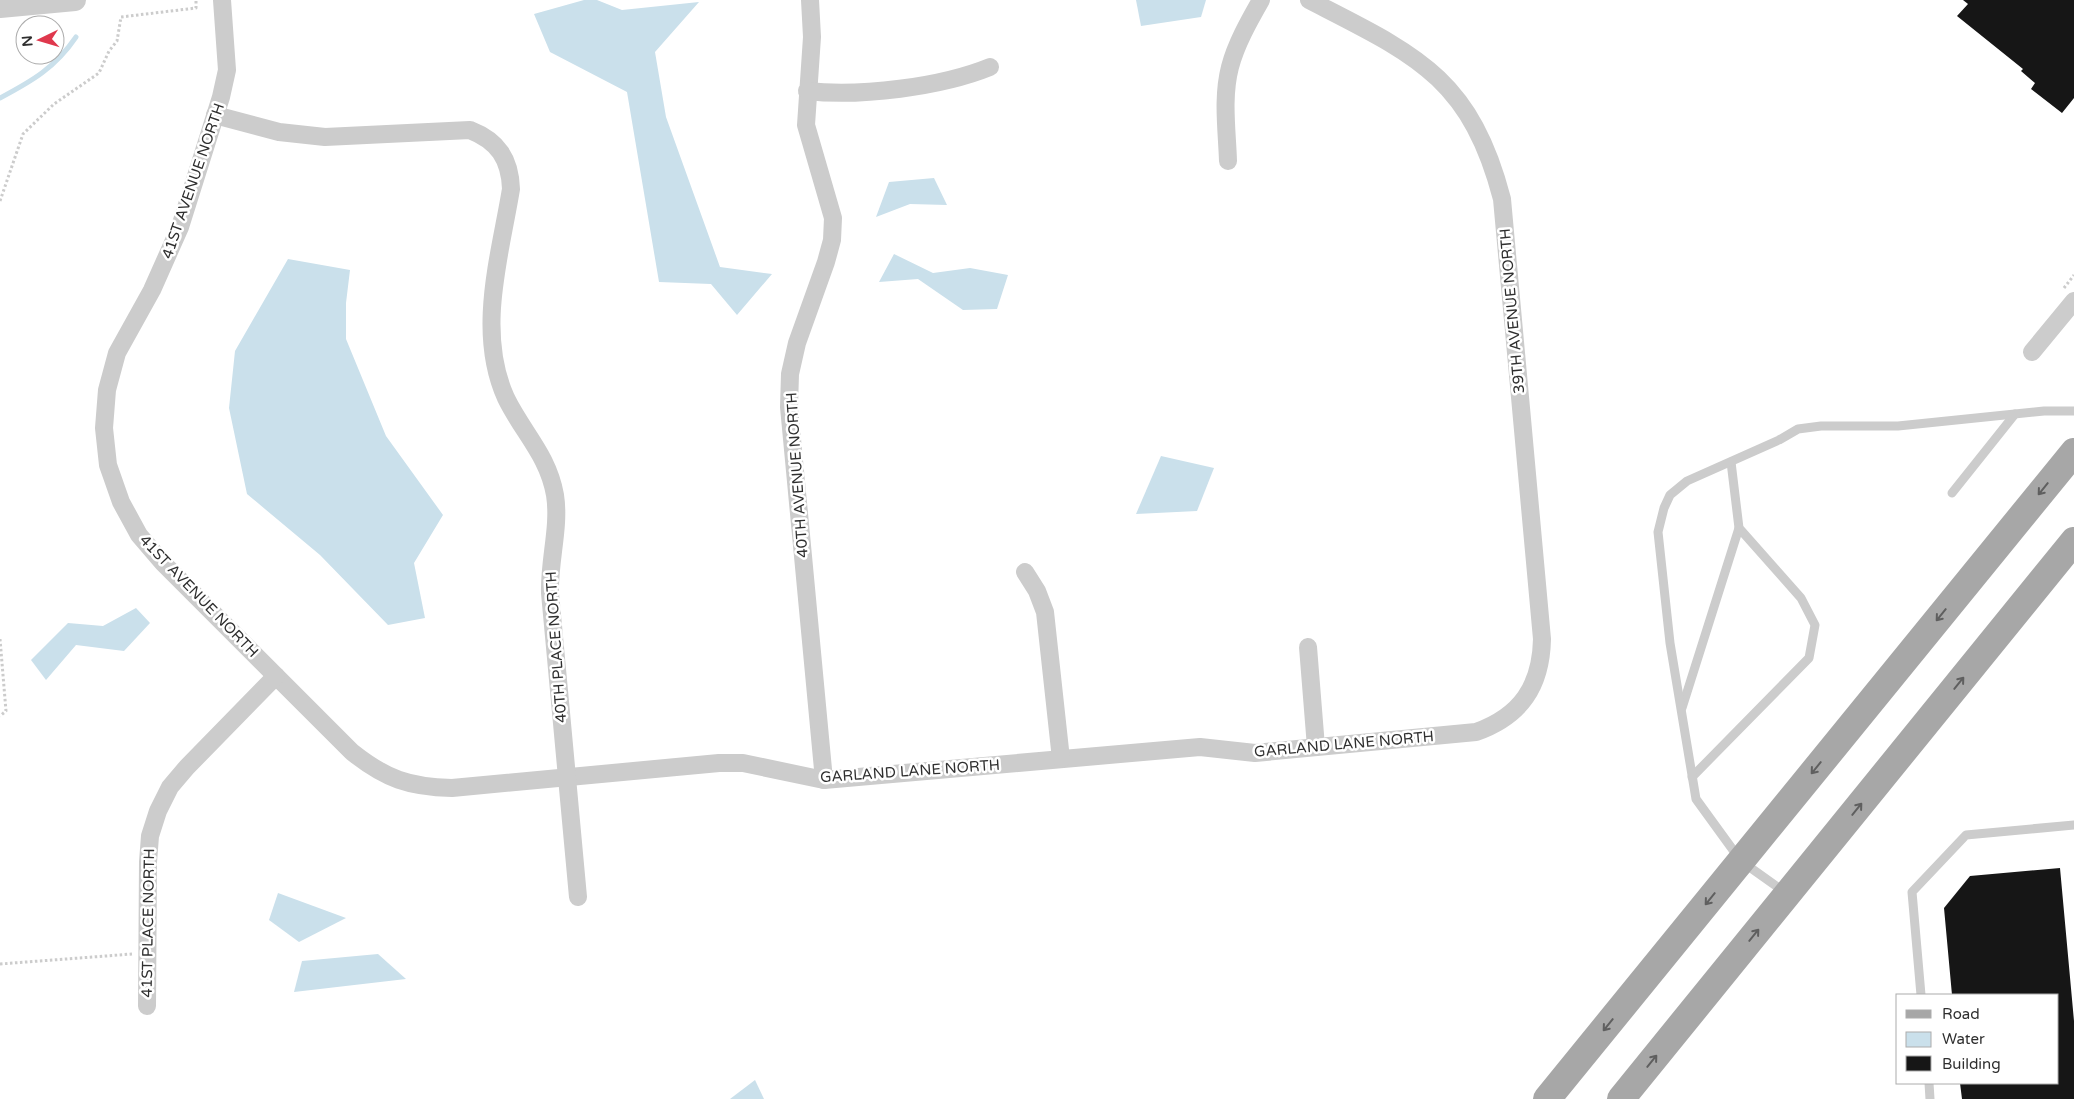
<svg xmlns="http://www.w3.org/2000/svg" width="2074" height="1099" viewBox="0 0 2074 1099" font-family="'Varela Round',sans-serif">
<style>
.water{fill:#cae0eb}
.lines{fill:none;stroke-linecap:round;stroke-linejoin:round}
.stream{stroke:#cae0eb;stroke-width:5}
.building{fill:#161616}
.path{stroke:#ccc;stroke-width:3;stroke-dasharray:2.5 2.5;stroke-linecap:butt}
.service{stroke:#ccc;stroke-width:9}
.minor{stroke:#ccc;stroke-width:18}
.tertiary{stroke:#ccc;stroke-width:22}
.primary{stroke:#a7a7a7;stroke-width:28}
.oneway{stroke:#5f5f5f}
.labels{text-anchor:middle;dominant-baseline:central;stroke-width:5;stroke-linejoin:round;paint-order:stroke}
.street-label{font-size:15px;fill:#2f2f2f;stroke:#fff}
</style>
<rect width="100%" height="100%" fill="#fff"/>
<g class="water">
<polygon points="584,0 597,0 622,10 699,2 655,52 666,117 720,267 772,274 737,315 711,284 659,282 627,92 550,52 534,14"/>
<polygon points="1136,0 1206,0 1201,17 1141,26"/>
<polygon points="934,178 947,205 910,204 876,217 889,182"/>
<polygon points="894,254 933,273 970,268 1008,275 997,309 963,310 918,279 879,282"/>
<polygon points="288,259 350,270 346,303 346,339 386,436 443,515 414,563 425,618 388,625 320,555 247,494 229,408 235,351"/>
<polygon points="1161,456 1214,468 1197,511 1136,514"/>
<polygon points="136,608 150,623 124,651 76,645 46,680 31,660 68,623 103,626"/>
<polygon points="278,893 346,918 299,942 269,920"/>
<polygon points="378,954 406,979 294,992 302,961"/>
<polygon points="755,1080 764,1099 730,1099"/>
</g>
<g class="lines">
<path class="stream" d="M0 98C32 81 55 68 76 37"/>
</g>
<g class="building">
<polygon points="1963,0 2074,0 2074,98 2062,113 2031,89 2035,83 2021,71 2023,69 1957,16 1968,4"/>
<polygon points="2060,868 2074,1021 2074,1099 1962,1099 1960,1083 2058,1083 2058,995 1952,995 1944,908 1970,876"/>
</g>
<g class="lines">
<g class="path">
<polyline points="0,201 23,134 54,104 99,73 109,51 117,41 121,17 196,8 196,0"/>
<polyline points="2064,288 2074,275"/>
<polyline points="0,639 6,711 0,716"/>
<polyline points="0,964 132,954"/>
</g>
<g class="service">
<polyline points="1952,493 2015,414"/>
<polyline points="1682,708 1739,528"/>
<polyline points="1692,777 1809,658 1815,625 1801,598 1739,528 1731,462"/>
<polyline points="1786,893 1741,861 1696,799 1670,643 1658,532 1664,508 1670,495 1687,481 1779,440 1798,429 1821,426 1898,426 2044,411 2074,411"/>
<polyline points="1921,995 1912,892 1966,835 2074,825"/>
<polyline points="1929,1083 1930,1099"/>
</g>
<g class="minor">
<path d="M222 0 227 70 221 97 180 227 152 290 117 353 107 390 104 428 108 465 121 502 139 535 163 563 352 752C386 779 409 787 452 788L719 763H743L824 780 1200 747 1255 753 1476 732C1521 716 1541 686 1542 639L1502 199C1470 76 1414 54 1309 0"/>
<polyline points="810,0 812,37 806,125 833,218 832,240 826,262 797,343 790,374 789,407 824,780"/>
<path d="M807 91C860 97 941 87 990 67"/>
<path d="M215 115 279 132 325 137 470 130C498 141 510 159 511 189 500 256 476 332 506 398 523 433 548 455 555 495 560 527 549 560 550 593L578 897"/>
<path d="M1228 161C1227 130 1222 98 1230 67 1236 44 1249 21 1261 0"/>
<polyline points="2032,352 2074,301"/>
<polyline points="1025,572 1037,591 1045,612 1061,759"/>
<polyline points="1308,647 1316,747"/>
<polyline points="147,1006 148,862 150,836 158,811 170,787 187,767 276,676"/>
</g>
<polyline class="tertiary" points="0,7 75,0"/>
<g class="primary">
<polyline points="1547,1099 2074,452"/>
<polyline points="1621,1099 2074,541"/>
</g>
</g>
<defs><path id="oneway-shaft" d="M-6 0H5M1.5-3L5.5 0L1.5 3" fill="none" stroke-width="1.6" stroke-linecap="round" stroke-linejoin="round" transform="scale(1.25)"/></defs>
<g class="oneway">
<use href="#oneway-shaft" transform="translate(2043 489) rotate(129)"/>
<use href="#oneway-shaft" transform="translate(1941 615) rotate(129)"/>
<use href="#oneway-shaft" transform="translate(1959 683) rotate(-51)"/>
<use href="#oneway-shaft" transform="translate(1816 768) rotate(129)"/>
<use href="#oneway-shaft" transform="translate(1857 809) rotate(-51)"/>
<use href="#oneway-shaft" transform="translate(1710 899) rotate(129)"/>
<use href="#oneway-shaft" transform="translate(1754 935) rotate(-51)"/>
<use href="#oneway-shaft" transform="translate(1608 1025) rotate(129)"/>
<use href="#oneway-shaft" transform="translate(1652 1061) rotate(-51)"/>
</g>
<g class="labels">
<g class="street-label">
<text transform="translate(193 181) rotate(-71)">41ST AVENUE NORTH</text>
<text transform="translate(1512 311) rotate(-95)">39TH AVENUE NORTH</text>
<text transform="translate(797 475) rotate(-94)">40TH AVENUE NORTH</text>
<text transform="translate(199 596) rotate(46)">41ST AVENUE NORTH</text>
<text transform="translate(556 647) rotate(-94)">40TH PLACE NORTH</text>
<text transform="translate(1344 744) rotate(-5)">GARLAND LANE NORTH</text>
<text transform="translate(910 771) rotate(-4)">GARLAND LANE NORTH</text>
<text transform="translate(148 923) rotate(-89)">41ST PLACE NORTH</text>
</g>
</g>
<rect x="1896" y="994" width="162" height="90" fill="#ffffff" stroke="#acacac"/>
<rect x="1906" y="1010" width="25" height="8" fill="#a7a7a7" stroke="#acacac"/>
<text x="1942" y="1019" font-size="15" fill="#2f2f2f">Road</text>
<rect x="1906" y="1032" width="25" height="15" fill="#cae0eb" stroke="#acacac"/>
<text x="1942" y="1044" font-size="15" fill="#2f2f2f">Water</text>
<rect x="1906" y="1056" width="25" height="15" fill="#161616" stroke="#acacac"/>
<text x="1942" y="1069" font-size="15" fill="#2f2f2f">Building</text>
<g transform="translate(40 40) rotate(265)"><circle r="24" fill="#ffffff" stroke="#acacac"/>
<path d="M0-4L9 19L0 12L-9 19Z" fill="#df384d"/>
<text y="-8" font-size="14" font-weight="bold" text-anchor="middle" fill="#2f2f2f">N</text>
</g>
</svg>
